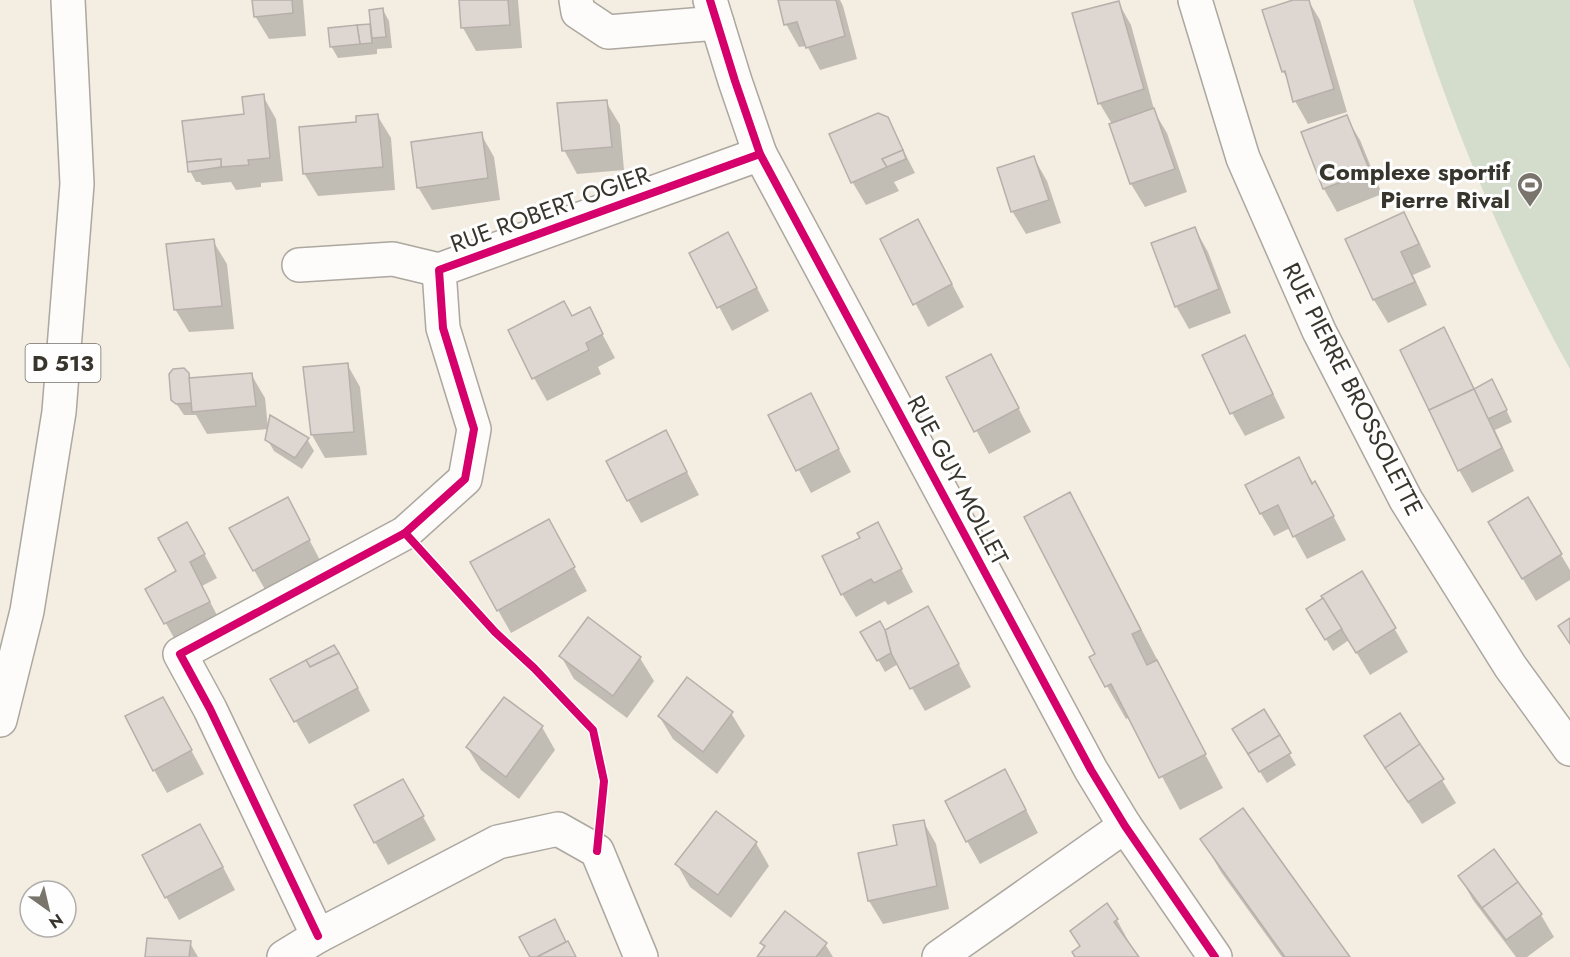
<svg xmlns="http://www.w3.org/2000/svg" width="1570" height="957" viewBox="0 0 1570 957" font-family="Jost,sans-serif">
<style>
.green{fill:#d4dccb}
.shadow{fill:#0003}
.building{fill:#ded6d1;stroke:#b6afaa;stroke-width:1.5}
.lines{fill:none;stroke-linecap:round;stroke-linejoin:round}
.minor-casing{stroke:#aca79f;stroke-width:36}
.major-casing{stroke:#aca79f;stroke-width:36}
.minor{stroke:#fdfcfb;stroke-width:33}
.major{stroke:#fdfcfb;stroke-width:33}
.cycleway-casing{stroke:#fefefe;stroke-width:11}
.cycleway{stroke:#d6006c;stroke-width:8}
.labels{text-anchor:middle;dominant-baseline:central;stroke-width:6;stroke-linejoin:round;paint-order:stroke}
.shield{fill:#fefefe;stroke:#73716c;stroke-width:1.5}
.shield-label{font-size:22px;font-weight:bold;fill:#38352d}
.poi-label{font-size:24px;font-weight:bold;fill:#38352d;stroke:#fefefe;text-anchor:end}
.street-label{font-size:24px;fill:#38352d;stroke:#fefefe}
</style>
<rect width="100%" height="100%" fill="#f3ede2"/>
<path class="green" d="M1413 0H1570V369C1505 252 1453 128 1413 0Z"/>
<g class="shadow">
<polygon points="254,0 303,0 306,36 269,39 255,16"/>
<polygon points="460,0 518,0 522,48 476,51 463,28"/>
<polygon points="780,0 840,0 843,6 857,59 820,70 807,46 799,47 786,24"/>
<polygon points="1298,0 1308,0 1320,20 1347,112 1308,124 1295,101 1290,84 1283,71"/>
<polygon points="1118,2 1131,25 1155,113 1167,133 1187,192 1145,207 1131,184 1112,124 1100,104 1074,14"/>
<polygon points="383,10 389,21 392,48 377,49 377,54 338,58 331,46 329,30 372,26"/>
<polygon points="263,96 276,119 283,181 261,183 261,187 236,190 231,182 202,185 200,182 196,182 190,171"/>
<polygon points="606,102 620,125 624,170 577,174 564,150"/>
<polygon points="377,115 391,138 395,190 318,196 304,173 357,124"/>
<polygon points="1346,117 1360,140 1382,194 1337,212 1324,189 1303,133"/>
<polygon points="887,118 915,173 894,182 899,191 866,205 853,183 831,135"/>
<polygon points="481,134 494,157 500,200 432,210 418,187"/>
<polygon points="1034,158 1047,181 1061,223 1026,234 1012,211"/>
<polygon points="1404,214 1417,237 1431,267 1413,275 1427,305 1388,323 1374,300 1347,240"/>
<polygon points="1195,229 1208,252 1231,313 1189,329 1176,306"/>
<polygon points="882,240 931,244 964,307 928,327"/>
<polygon points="213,241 227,264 234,329 189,332 175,309"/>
<polygon points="691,254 741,257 769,311 732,331"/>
<polygon points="589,309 615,358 598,367 601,374 547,401 534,378 572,318"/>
<polygon points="1443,329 1475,390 1498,393 1512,422 1495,430 1514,471 1472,493 1459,470 1402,350"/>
<polygon points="1244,337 1257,360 1285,418 1245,436 1232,413 1204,356"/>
<polygon points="991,356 1031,432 989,454 948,378"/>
<polygon points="347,364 360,387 367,455 325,458 312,435"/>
<polygon points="188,374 191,379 251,374 265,398 268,428 307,439 314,451 302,469 274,451 267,439 269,429 207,434 196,415 184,415 173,399"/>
<polygon points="810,395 851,472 811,493 770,416"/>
<polygon points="666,432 699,495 641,523 628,500"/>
<polygon points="1298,459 1328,506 1346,540 1307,559 1290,528 1274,536 1261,514"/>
<polygon points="300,522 322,564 267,593 231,529"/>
<polygon points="878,524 913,592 888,605 885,601 856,617 842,594 862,539"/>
<polygon points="1088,527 1159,663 1157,664 1223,788 1180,810 1130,717 1126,719 1107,686 1097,654"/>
<polygon points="561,544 587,591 511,633 498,610"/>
<polygon points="200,546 217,578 202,586 222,625 179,647 147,589 178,572"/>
<polygon points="1503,546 1561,555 1570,570 1570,580 1536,601"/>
<polygon points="1362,573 1408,652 1370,675 1349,640 1333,651 1308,609"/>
<polygon points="941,631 971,687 925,711 898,664 885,672 863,633"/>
<polygon points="561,656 640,658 654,681 627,718 574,679"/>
<polygon points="352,677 370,711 309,744 272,680"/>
<polygon points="1264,711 1296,765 1267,783 1240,740"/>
<polygon points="731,713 745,736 717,774 673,739 659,716"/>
<polygon points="176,722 204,774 167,793 154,770"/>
<polygon points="542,727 555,750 519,799 481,770 467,747"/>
<polygon points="1392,778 1442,780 1456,803 1422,824"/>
<polygon points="403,781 436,840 388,865 375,842"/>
<polygon points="1018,794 1038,833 980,864 967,841"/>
<polygon points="923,821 936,844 949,909 883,924 869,901 860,854 899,846"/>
<polygon points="1202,839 1348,957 1282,957 1221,872"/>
<polygon points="756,843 769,866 731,918 690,887 677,864"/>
<polygon points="213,848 235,890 179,920 166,897"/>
<polygon points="1460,877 1541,915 1554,937 1527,957 1516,957 1473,900"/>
<polygon points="1117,920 1137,957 1076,957 1074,953"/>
<polygon points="190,943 198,957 147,957"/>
<polygon points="762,943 825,944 833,957 759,957 765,949"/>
</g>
<g class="building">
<polygon points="252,0 292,0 293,13 254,17"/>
<polygon points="459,0 508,0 510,25 461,28"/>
<polygon points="778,0 836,0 845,36 806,48 797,22 784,25"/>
<polygon points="1293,0 1309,0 1334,89 1293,102 1285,71 1282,72 1262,10"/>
<polygon points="1119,1 1144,89 1098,104 1072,13"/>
<polygon points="383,8 386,37 372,38 369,10"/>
<polygon points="370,24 372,43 360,44 357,25"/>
<polygon points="357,25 360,44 330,47 328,28"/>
<polygon points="264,94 270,158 248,160 249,165 221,167 221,159 187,162 182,121 244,114 242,97"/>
<polygon points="607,100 612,147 562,151 557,103"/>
<polygon points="1154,108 1175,169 1130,184 1109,124"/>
<polygon points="878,113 888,117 903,150 882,159 887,167 851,183 829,134"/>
<polygon points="378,114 383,167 303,174 299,127 356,122 356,116"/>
<polygon points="1347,115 1370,171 1323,189 1301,132"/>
<polygon points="482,132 488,178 417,188 411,142"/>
<polygon points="903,150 906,159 887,167 882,159"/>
<polygon points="1034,156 1049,200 1011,212 997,168"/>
<polygon points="221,159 221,167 188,172 187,162"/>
<polygon points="1404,212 1419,244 1401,252 1415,282 1373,300 1345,239"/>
<polygon points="918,219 952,284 913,305 880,239"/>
<polygon points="1195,227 1219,289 1175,307 1151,243"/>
<polygon points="728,232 757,288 717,308 689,253"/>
<polygon points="214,239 222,306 174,310 166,244"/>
<polygon points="564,301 572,316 590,307 603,334 586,343 589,350 532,379 508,330"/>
<polygon points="1444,327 1474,389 1429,410 1400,350"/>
<polygon points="1245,335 1273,394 1230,414 1202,355"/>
<polygon points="991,354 1019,408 974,432 946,377"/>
<polygon points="348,363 354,432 311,435 303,367"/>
<polygon points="184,368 189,373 192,403 176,404 171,400 169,374 173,369"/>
<polygon points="252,373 256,406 192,412 189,378"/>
<polygon points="1492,379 1507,410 1488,419 1474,389"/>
<polygon points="1474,389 1502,448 1458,471 1429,410"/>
<polygon points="811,393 839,449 796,471 768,415"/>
<polygon points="270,415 309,438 295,458 265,440"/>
<polygon points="666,430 687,472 627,501 606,461"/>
<polygon points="1299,457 1312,484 1315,481 1334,516 1293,537 1278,505 1260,514 1245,485"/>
<polygon points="1070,492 1141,630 1132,634 1147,665 1157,660 1206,754 1159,778 1111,684 1105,687 1089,657 1095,654 1024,517"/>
<polygon points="288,497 310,540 253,571 229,528"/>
<polygon points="1528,497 1562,554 1522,579 1488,522"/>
<polygon points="549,519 575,567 497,611 470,562"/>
<polygon points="187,522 205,554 190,562 210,602 164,624 145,589 176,571 158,538"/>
<polygon points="878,522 902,569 874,583 871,579 841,595 822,556 860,538 857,533"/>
<polygon points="1362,571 1396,628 1356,653 1321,596"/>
<polygon points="1323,598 1342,629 1325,640 1306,609"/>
<polygon points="928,606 959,664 910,689 891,653 885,630"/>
<polygon points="588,617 641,657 613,696 559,656"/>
<polygon points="1570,618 1570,644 1558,626"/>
<polygon points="880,621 885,630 891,653 877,661 860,632"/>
<polygon points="334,645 339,653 310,667 306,660"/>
<polygon points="339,653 358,688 294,722 270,679 306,660 310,667"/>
<polygon points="687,677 733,712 703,752 658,716"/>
<polygon points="163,697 192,750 153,771 125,716"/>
<polygon points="504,697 543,726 506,777 466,747"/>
<polygon points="1264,709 1280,735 1248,754 1232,729"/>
<polygon points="1400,713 1420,744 1385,768 1364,736"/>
<polygon points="1280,735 1291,753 1259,772 1248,754"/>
<polygon points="1420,744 1444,779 1408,802 1385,768"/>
<polygon points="1005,769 1026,810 966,842 945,801"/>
<polygon points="403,779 424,816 374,843 354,805"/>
<polygon points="1243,808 1350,957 1285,957 1200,839"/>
<polygon points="716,811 757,842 718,895 675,864"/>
<polygon points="924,820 937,886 868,901 858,853 897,845 893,825"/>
<polygon points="200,824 223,867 165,898 142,855"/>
<polygon points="1494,849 1518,882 1482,908 1458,876"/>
<polygon points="1518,882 1542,914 1506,940 1482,908"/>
<polygon points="1107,903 1118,919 1114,922 1139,957 1075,957 1072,952 1080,946 1070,931"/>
<polygon points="785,911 827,943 816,957 757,957 765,946 760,943"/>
<polygon points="555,919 566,942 537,957 530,957 519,937"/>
<polygon points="147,938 191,941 189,957 145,957"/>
<polygon points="568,941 576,957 537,957 566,942"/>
</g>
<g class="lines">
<g class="minor-casing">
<g id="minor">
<polyline points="576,0 578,12 608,32 717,23"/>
<polyline points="710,0 735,81 760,154 1091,770 1125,826 1215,957"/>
<polyline points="1195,0 1243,158 1319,331 1406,500 1510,666 1570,749"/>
<polyline points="299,265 393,259 439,270"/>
<polyline points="318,936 210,709 180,654 405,533 465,479 474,429 443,328 439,270 760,154"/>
<polyline points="284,957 318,936 498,842 558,829 597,851 641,957"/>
<polyline points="939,957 1125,826"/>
</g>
</g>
<g class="major-casing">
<polyline id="major" points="0,720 27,611 59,412 77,184 68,0"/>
</g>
<use href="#minor" class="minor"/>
<use href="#major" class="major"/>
<g class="cycleway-casing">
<g id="cycleway">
<polyline points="710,0 735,81 760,154 1091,770 1125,826 1215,957"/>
<polyline points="405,533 495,632 534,668 593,730 604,781 597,851"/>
<polyline points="318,936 210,709 180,654 405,533 465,479 474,429 443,328 439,270 760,154"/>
</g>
</g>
<use href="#cycleway" class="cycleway"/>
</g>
<defs>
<g id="stadium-pin" transform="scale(1.35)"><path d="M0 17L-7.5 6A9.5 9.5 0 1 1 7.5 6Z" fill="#79756c" stroke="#fefefe"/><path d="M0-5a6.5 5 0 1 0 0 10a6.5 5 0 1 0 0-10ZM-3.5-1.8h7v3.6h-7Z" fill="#fff"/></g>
</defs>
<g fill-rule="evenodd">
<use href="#stadium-pin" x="1530" y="185"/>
</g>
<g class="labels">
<rect class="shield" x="25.5" y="344" width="75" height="38" rx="4.5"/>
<g class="shield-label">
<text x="63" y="363">D 513</text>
</g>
<g class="poi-label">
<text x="1510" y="171">Complexe sportif<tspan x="1510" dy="28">Pierre Rival</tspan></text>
</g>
<g class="street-label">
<text transform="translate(550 209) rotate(-20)">RUE ROBERT OGIER</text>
<text transform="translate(1353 389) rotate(63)">RUE PIERRE BROSSOLETTE</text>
<text transform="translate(958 480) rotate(62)">RUE GUY MOLLET</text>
</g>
</g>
<g transform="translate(48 909) rotate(146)"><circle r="28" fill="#fefefe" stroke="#afaeaa" stroke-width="1.5"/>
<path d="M0-4.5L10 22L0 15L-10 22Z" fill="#79756c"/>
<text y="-9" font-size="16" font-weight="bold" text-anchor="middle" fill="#38352d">N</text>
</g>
</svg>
